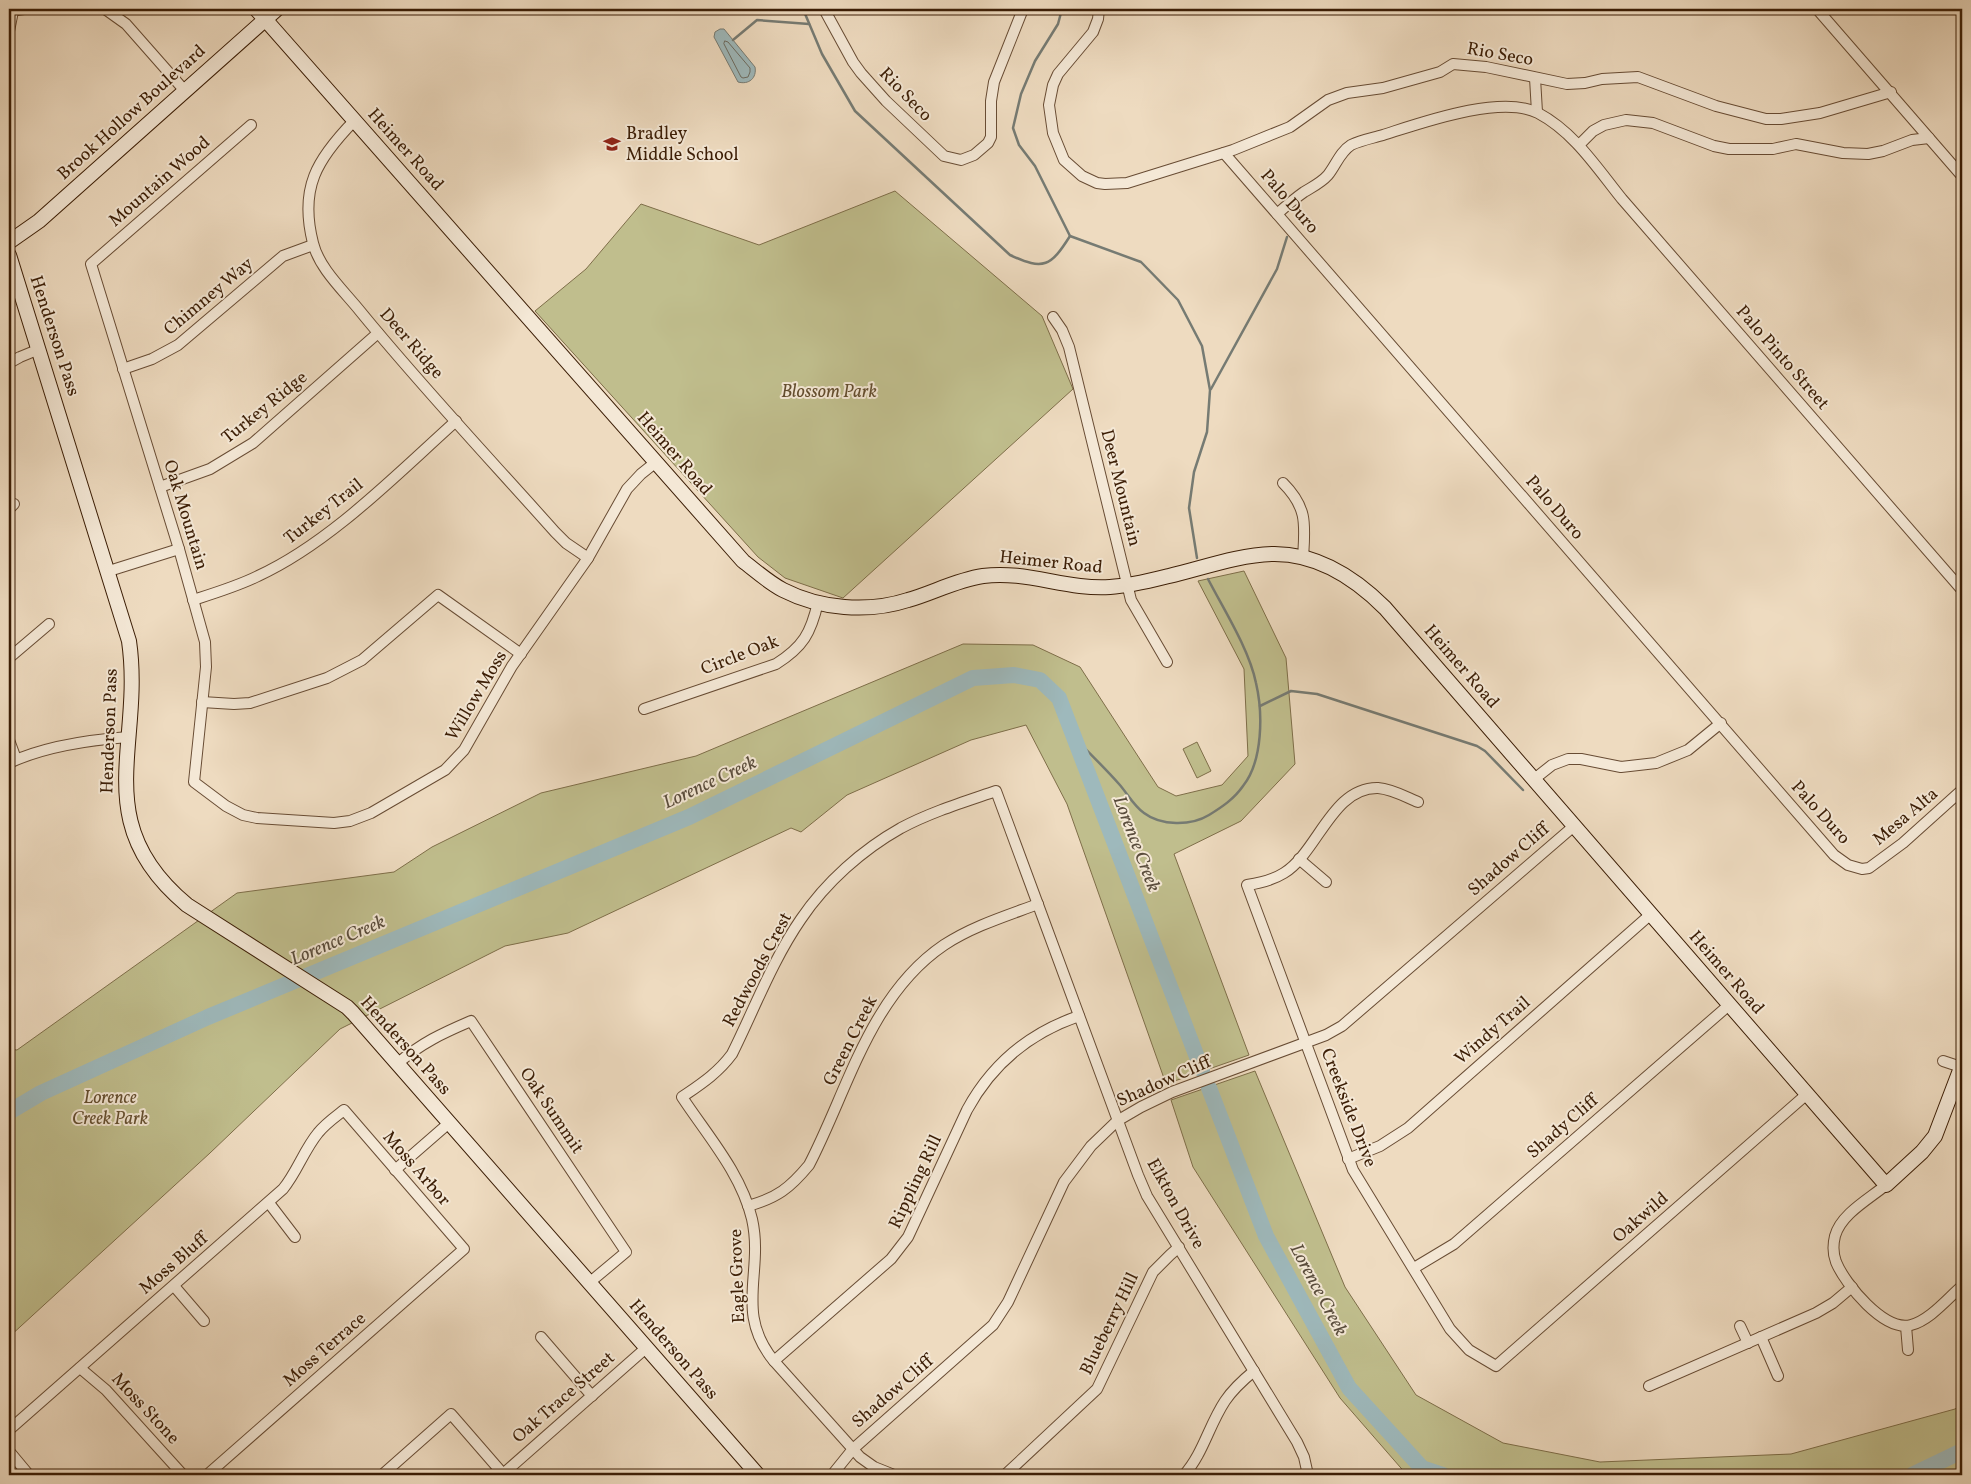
<svg xmlns="http://www.w3.org/2000/svg" width="1971" height="1484" viewBox="0 0 1971 1484" font-family="Vollkorn,serif">
<style>
.green{fill:#c0be8d;stroke:#7e6e49}
.water{fill:#9eb9bc;stroke:#767b73}
.lines{fill:none;stroke-linecap:round;stroke-linejoin:round}
.shore{stroke:#6c6b60;stroke-width:1}
.stream{stroke:#767b73;stroke-width:2.5}
.river{stroke:#9eb9bc;stroke-width:16}
.street-casing{stroke:#684c34;stroke-width:12}
.secondary-casing{stroke:#3b1d05;stroke-width:16}
.street{stroke:#f4e8d6;stroke-width:10}
.secondary{stroke:#f4e8d6;stroke-width:14}
.labels{text-anchor:middle;dominant-baseline:central;stroke-width:4;stroke-linejoin:round;paint-order:stroke}
.street-label{font-size:18px;fill:#3b1d05;stroke:#f4e8d6}
.poi-label{font-size:18px;fill:#3b1d05;stroke:#f4e8d6;text-anchor:start}
.park-label{font-size:18px;font-style:italic;fill:#634d2e;stroke:#f4e8d6}
.water-label{font-size:19px;font-style:italic;fill:#594c3c;stroke:#f4e8d6}
</style>
<rect width="100%" height="100%" fill="#eedbc0"/>
<filter id="stains"><feTurbulence type="fractalNoise" baseFrequency=".004" numOctaves="4"/><feColorMatrix values="0 0 0 0 .2 0 0 0 0 .09 0 0 0 0 .02 0 0 0 .5 -.17"/></filter>
<radialGradient id="worn" r=".72"><stop offset=".6" stop-color="#630" stop-opacity="0"/><stop offset="1" stop-color="#630" stop-opacity=".3"/></radialGradient>
<g class="green">
<polygon points="895,191 1042,316 1073,389 843,598 785,578 758,557 535,311 586,269 641,204 759,245"/>
<polygon points="1244,571 1286,658 1295,764 1241,821 1174,854 1249,1055 1166,1084 1067,804 1026,725 971,740 847,795 801,832 791,828 568,933 505,946 340,1029 210,1153 9,1337 9,1049 17,1050 237,893 394,872 432,847 541,793 696,756 963,644 1033,645 1080,667 1158,787 1176,796 1222,785 1248,756 1244,669 1198,581"/>
<polygon points="1197,742 1211,771 1197,778 1183,749"/>
<polygon points="1255,1071 1345,1287 1416,1395 1503,1443 1600,1462 1791,1454 1955,1409 1962,1404 1962,1475 1407,1475 1340,1398 1193,1167 1171,1100"/>
</g>
<path class="water" d="M720 29H724L755 67C757 78 749 85 738 82L714 37 715 32Z"/>
<g class="lines">
<polygon class="shore" points="725,41 728,42 750,68 750,72 748,77 743,78 741,77 724,44"/>
<g class="stream">
<path d="M803 9 822 54 855 111 1010 255C1044 271 1051 266 1070 236"/>
<polyline points="1062,9 1058,24 1035,61 1021,94 1013,128 1019,145 1035,166 1070,236 1141,262 1178,300 1202,346 1210,390 1207,432 1194,472 1189,508 1197,558"/>
<polyline points="733,40 757,20 809,24"/>
<polyline points="1211,389 1277,269 1287,237"/>
<polyline points="1260,706 1291,691 1317,694 1477,746 1485,751 1523,790"/>
<path d="M1074 737C1089 753 1105 768 1119 784 1127 793 1134 806 1144 813 1161 826 1191 826 1209 815 1222 807 1234 799 1243 786 1263 761 1263 713 1256 683 1249 649 1224 610 1208 579"/>
</g>
<g class="river">
<polyline points="1209,1088 1266,1236 1349,1388 1422,1468 1443,1475"/>
<polyline points="9,1112 41,1093 208,1017 689,817 973,678 1014,675 1040,680 1059,698 1202,1070"/>
<polyline points="1912,1475 1962,1451"/>
</g>
<g class="street-casing">
<g id="street">
<polyline points="105,9 126,24 185,91"/>
<polyline points="824,9 853,62 861,73 886,101 944,156 961,160 974,155 988,143 991,137 991,101 994,82 1023,9"/>
<polyline points="1099,9 1098,19 1093,32 1058,74 1053,85 1049,105 1053,133 1064,160 1082,176 1097,183 1105,184 1127,183 1233,150 1290,127 1328,100 1347,93 1383,88 1440,72 1453,64 1486,67 1567,84 1585,83 1602,79 1638,77 1716,106 1766,119 1781,119 1820,113 1891,92"/>
<polyline points="1817,9 1962,176"/>
<polyline points="9,11 24,9"/>
<polyline points="9,31 13,11"/>
<polyline points="1535,78 1537,112"/>
<path d="M354 121C317 159 299 188 313 243 319 268 343 290 360 311 422 387 490 459 555 532L566 543 588 558"/>
<polyline points="251,125 91,264 179,549 205,642 206,667 194,782 226,806 243,815 257,818 334,823 350,821 371,813 445,770 464,750 512,666 588,558 627,489 641,474 656,462"/>
<polyline points="1579,145 1593,131 1604,125 1626,120 1653,123 1714,146 1729,149 1773,149 1796,144 1843,153 1868,154 1883,151 1912,140 1929,138"/>
<polyline points="1224,153 1834,855 1848,865 1862,869 1869,868 1903,843 1962,790"/>
<path d="M1277 214C1286 206 1294 199 1304 192 1312 187 1321 183 1328 175 1336 165 1340 152 1351 145 1361 140 1373 138 1383 135 1421 123 1501 94 1538 113 1574 132 1597 168 1622 199L1962 590"/>
<polyline points="1053,317 1062,330 1069,347 1131,600 1167,662"/>
<polyline points="9,363 20,357 37,350"/>
<polyline points="123,369 152,359 178,345 283,256 313,245"/>
<path d="M1283 483C1308 508 1305 525 1303 558"/>
<polyline points="160,487 210,469 253,443 378,333"/>
<polyline points="9,509 14,504"/>
<polyline points="109,571 179,549"/>
<path d="M193 600C215 593 238 586 258 576 330 543 397 474 456 421"/>
<polyline points="9,658 49,624"/>
<polyline points="202,702 234,704 250,703 327,678 362,660 438,595 521,654"/>
<path d="M644 709 776 664C803 647 811 633 818 602"/>
<polyline points="9,740 16,759"/>
<path d="M9 763C45 746 88 740 128 737"/>
<polyline points="1533,780 1552,765 1568,759 1581,759 1621,767 1656,763 1688,750 1721,723"/>
<path d="M1418 802C1406 797 1392 789 1378 788 1332 787 1318 852 1284 873 1273 880 1260 883 1247 885L1353 1170 1450 1329 1469 1350 1496 1366 1807 1094"/>
<polyline points="1299,859 1326,882"/>
<polyline points="1943,1061 1961,1067"/>
<path d="M397 1064C421 1043 443 1033 471 1021L626 1252 589 1283"/>
<polyline points="1348,1159 1380,1146 1408,1128 1651,914"/>
<polyline points="395,1170 449,1123"/>
<path d="M1886 1185C1869 1199 1841 1214 1835 1236 1833 1244 1833 1254 1836 1262 1845 1284 1884 1332 1911 1325 1930 1320 1947 1299 1962 1286"/>
<polyline points="269,1203 295,1237"/>
<path d="M748 1206C777 1198 790 1188 809 1165 848 1090 870 995 944 945 973 926 1006 916 1038 904"/>
<polyline points="1414,1268 1454,1244 1729,1005"/>
<polyline points="174,1286 204,1321"/>
<polyline points="1740,1326 1748,1343"/>
<polyline points="1906,1326 1908,1350"/>
<polyline points="541,1337 592,1396"/>
<polyline points="1761,1337 1778,1376"/>
<path d="M774 1361 891 1259 908 1237 967 1110C992 1064 1029 1033 1079 1016"/>
<polyline points="80,1368 106,1390 183,1475"/>
<polyline points="1649,1386 1816,1313 1833,1303 1852,1287"/>
<path d="M9 1430 283 1189C297 1172 304 1150 318 1133 325 1124 335 1117 344 1110L464 1249 207 1475"/>
<polyline points="9,1451 29,1475"/>
<polyline points="503,1474 646,1348"/>
<polyline points="382,1475 451,1414 504,1475"/>
<polyline points="832,1475 853,1449 993,1325 1008,1302 1064,1182 1091,1146 1117,1121 1141,1107 1172,1092 1326,1035 1342,1026 1574,826"/>
<path d="M894 1475 874 1467 860 1457 774 1361C734 1312 764 1273 752 1219 741 1173 707 1135 682 1097 701 1084 718 1073 732 1054 754 1010 772 961 801 919 826 882 862 850 901 828 931 812 964 802 996 791L1138 1175 1147 1196 1297 1442 1304 1457 1308 1475"/>
<polyline points="1005,1475 1097,1389 1153,1272 1170,1255 1179,1247"/>
<path d="M1184 1475C1203 1454 1209 1425 1225 1401 1233 1389 1243 1380 1254 1371"/>
</g>
</g>
<g class="secondary-casing">
<g id="secondary">
<path d="M256 9 743 561C756 571 768 582 783 590 820 609 868 613 908 600 933 593 956 580 983 576 1026 570 1067 590 1110 587 1130 586 1149 581 1169 576 1203 568 1238 555 1272 554 1316 553 1355 578 1385 608L1886 1185 1922 1152 1935 1136 1962 1065"/>
<polyline points="9,242 39,221 277,9"/>
<path d="M9 255 129 641C144 745 87 822 187 905L347 1007 353 1013 758 1475"/>
</g>
</g>
<use href="#street" class="street"/>
<use href="#secondary" class="secondary"/>
</g>
<defs>
<g id="school-bare" transform="scale(1.35)"><path d="M0-5L7-2L0 1L-7-2ZM-4 1L0 2.5L4 1V4Q0 6-4 4Z" fill="#8f2418" stroke="#f4e8d6" stroke-width="2.5" paint-order="stroke"/></g>
</defs>
<g fill-rule="evenodd">
<use href="#school-bare" x="612" y="144"/>
</g>
<g class="labels">
<g class="street-label">
<text transform="translate(1500 55) rotate(10)">Rio Seco</text>
<text transform="translate(905 95) rotate(46)">Rio Seco</text>
<text transform="translate(132 113) rotate(-42)">Brook Hollow Boulevard</text>
<text transform="translate(405 150) rotate(48)">Heimer Road</text>
<text transform="translate(160 182) rotate(-41)">Mountain Wood</text>
<text transform="translate(1289 202) rotate(49)">Palo Duro</text>
<text transform="translate(209 297) rotate(-40)">Chimney Way</text>
<text transform="translate(54 336) rotate(72)">Henderson Pass</text>
<text transform="translate(411 344) rotate(49)">Deer Ridge</text>
<text transform="translate(1782 358) rotate(49)">Palo Pinto Street</text>
<text transform="translate(265 408) rotate(-39)">Turkey Ridge</text>
<text transform="translate(674 454) rotate(49)">Heimer Road</text>
<text transform="translate(1120 488) rotate(76)">Deer Mountain</text>
<text transform="translate(1554 508) rotate(49)">Palo Duro</text>
<text transform="translate(324 512) rotate(-38)">Turkey Trail</text>
<text transform="translate(185 515) rotate(73)">Oak Mountain</text>
<text transform="translate(1051 563) rotate(6)">Heimer Road</text>
<text transform="translate(740 656) rotate(-21)">Circle Oak</text>
<text transform="translate(1461 667) rotate(49)">Heimer Road</text>
<text transform="translate(477 696) rotate(-59)">Willow Moss</text>
<text transform="translate(110 731) rotate(-88)">Henderson Pass</text>
<text transform="translate(1820 813) rotate(48)">Palo Duro</text>
<text transform="translate(1906 817) rotate(-40)">Mesa Alta</text>
<text transform="translate(1509 860) rotate(-41)">Shadow Cliff</text>
<text transform="translate(758 970) rotate(-62)">Redwoods Crest</text>
<text transform="translate(1726 973) rotate(49)">Heimer Road</text>
<text transform="translate(1493 1031) rotate(-41)">Windy Trail</text>
<text transform="translate(851 1041) rotate(-63)">Green Creek</text>
<text transform="translate(405 1046) rotate(48)">Henderson Pass</text>
<text transform="translate(1164 1082) rotate(-24)">Shadow Cliff</text>
<text transform="translate(1348 1108) rotate(69)">Creekside Drive</text>
<text transform="translate(551 1111) rotate(56)">Oak Summit</text>
<text transform="translate(1563 1127) rotate(-41)">Shady Cliff</text>
<text transform="translate(416 1169) rotate(49)">Moss Arbor</text>
<text transform="translate(916 1182) rotate(-65)">Rippling Rill</text>
<text transform="translate(1175 1204) rotate(61)">Elkton Drive</text>
<text transform="translate(1641 1218) rotate(-41)">Oakwild</text>
<text transform="translate(174 1264) rotate(-41)">Moss Bluff</text>
<text transform="translate(738 1276) rotate(-92)">Eagle Grove</text>
<text transform="translate(1110 1324) rotate(-64)">Blueberry Hill</text>
<text transform="translate(325 1350) rotate(-41)">Moss Terrace</text>
<text transform="translate(673 1350) rotate(49)">Henderson Pass</text>
<text transform="translate(893 1392) rotate(-41)">Shadow Cliff</text>
<text transform="translate(564 1398) rotate(-41)">Oak Trace Street</text>
<text transform="translate(145 1409) rotate(47)">Moss Stone</text>
</g>
<g class="poi-label">
<text x="626" y="134">Bradley<tspan x="626" dy="21">Middle School</tspan></text>
</g>
<g class="park-label">
<text x="829" y="392">Blossom Park</text>
<text x="110" y="1098">Lorence<tspan x="110" dy="21">Creek Park</tspan></text>
</g>
<g class="water-label">
<text transform="translate(710 783) rotate(-25)">Lorence Creek</text>
<text transform="translate(1136 844) rotate(69)">Lorence Creek</text>
<text transform="translate(338 941) rotate(-23)">Lorence Creek</text>
<text transform="translate(1318 1290) rotate(62)">Lorence Creek</text>
</g>
</g>
<rect width="1971" height="1484" fill="none" stroke="#eedbc0" stroke-width="30"/>
<rect x="10" y="10" width="1951" height="1464" fill="none" stroke="#3b1d05" stroke-width="2.5"/>
<rect x="15" y="15" width="1941" height="1454" fill="none" stroke="#3b1d05"/>
<rect width="100%" height="100%" filter="url(#stains)"/>
<rect width="100%" height="100%" fill="url(#worn)"/>
</svg>
